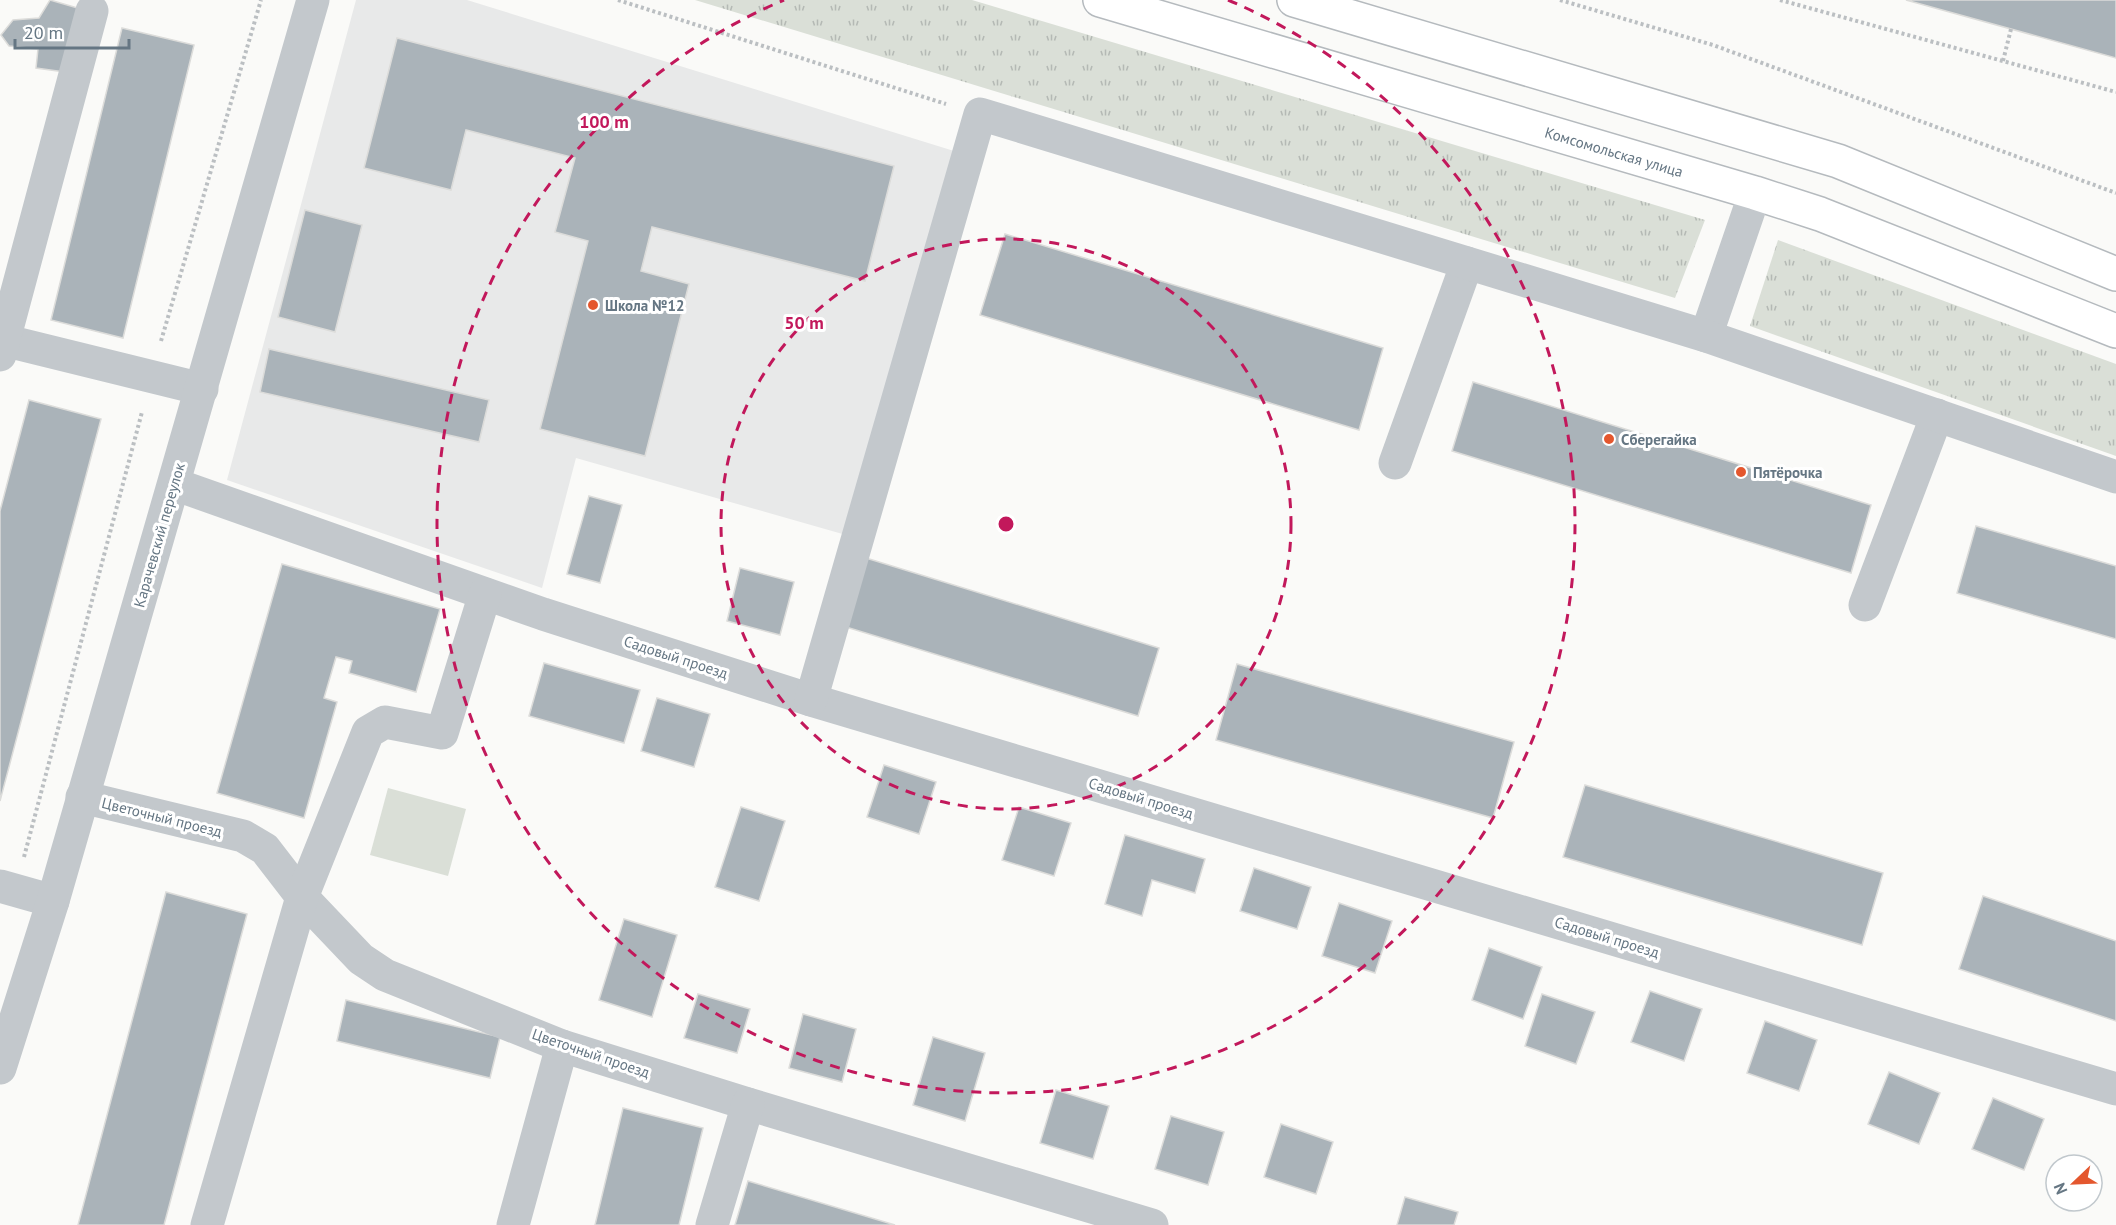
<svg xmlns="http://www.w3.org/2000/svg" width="2116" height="1225" viewBox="0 0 2116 1225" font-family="'PT Sans',sans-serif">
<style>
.built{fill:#e8e9e9}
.grass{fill:url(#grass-tufts)}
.park{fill:#dadfd7}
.building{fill:#aab3b9;stroke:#dcdcda;stroke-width:1.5}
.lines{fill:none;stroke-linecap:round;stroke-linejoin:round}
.major-casing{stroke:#b5babe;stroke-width:36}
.path{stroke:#bbbfc2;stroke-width:4;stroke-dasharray:3 3;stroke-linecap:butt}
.minor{stroke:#c3c8cc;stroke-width:33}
.major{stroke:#fff;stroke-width:33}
.ring{fill:none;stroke:#c2185b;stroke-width:3;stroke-dasharray:10 8}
.poi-dot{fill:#e4572e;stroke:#fff;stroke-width:2}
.labels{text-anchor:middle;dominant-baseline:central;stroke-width:6;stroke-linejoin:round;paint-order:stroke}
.street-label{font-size:15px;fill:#657683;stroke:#fff}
.poi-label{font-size:15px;font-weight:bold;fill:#657683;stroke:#fff;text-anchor:start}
.centre{fill:#c2185b;stroke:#fff;stroke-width:3}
.ring-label{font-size:18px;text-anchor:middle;font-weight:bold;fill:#c2185b;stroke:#fff;stroke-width:6;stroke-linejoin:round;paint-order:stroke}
</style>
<defs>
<pattern id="grass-tufts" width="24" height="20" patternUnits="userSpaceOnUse" patternTransform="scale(1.5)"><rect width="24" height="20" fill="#dadfd7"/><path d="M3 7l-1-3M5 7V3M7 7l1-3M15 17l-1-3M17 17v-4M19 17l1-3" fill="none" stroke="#b4b9b4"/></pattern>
</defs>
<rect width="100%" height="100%" fill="#fafaf8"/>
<polygon class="built" points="356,0 467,0 954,151 846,535 576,458 542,588 227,480"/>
<g class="grass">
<polygon points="695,0 972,0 1705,220 1675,298"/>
<polygon points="1778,240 2116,364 2116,456 1750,326"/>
</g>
<polygon class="park" points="388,788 466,809 448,876 370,855"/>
<g class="building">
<polygon points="50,0 88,11 72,73 36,68 38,49 9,46 1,35 13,20 39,18"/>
<polygon points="1906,0 2116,0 2116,58"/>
<polygon points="122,28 194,45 123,338 51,320"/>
<polygon points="397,38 894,166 865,281 652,227 641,271 689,284 645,456 540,429 588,241 555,232 575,158 466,130 451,190 364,168"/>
<polygon points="305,210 362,225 335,332 278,317"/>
<polygon points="1005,234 1383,348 1359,430 980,315"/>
<polygon points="269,349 489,400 479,442 260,392"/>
<polygon points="1473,382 1871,505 1851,573 1452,451"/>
<polygon points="29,400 101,419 0,801 0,511"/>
<polygon points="589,496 622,505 600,583 567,574"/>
<polygon points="1976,526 2116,566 2116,639 1957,593"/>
<polygon points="866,558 1159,648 1138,716 846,627"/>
<polygon points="282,564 440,609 416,692 349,673 352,661 336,657 324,698 337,702 304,818 217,793"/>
<polygon points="740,568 794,582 780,635 727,621"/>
<polygon points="544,663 640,690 624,743 529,716"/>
<polygon points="1237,664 1514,742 1493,818 1216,740"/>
<polygon points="657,698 710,714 694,767 641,751"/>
<polygon points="884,765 936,782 919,834 867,817"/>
<polygon points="1585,785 1883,873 1862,945 1563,857"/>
<polygon points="741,807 785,821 759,901 715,887"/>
<polygon points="1019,807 1071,823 1054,876 1002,860"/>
<polygon points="1125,835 1205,859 1195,893 1152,880 1142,916 1105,904"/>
<polygon points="1254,868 1311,887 1297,929 1240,911"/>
<polygon points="166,892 247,914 164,1225 78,1225"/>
<polygon points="1983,896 2116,941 2116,1021 1959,969"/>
<polygon points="1339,903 1392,921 1375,973 1322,956"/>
<polygon points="624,919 677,935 652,1017 599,1000"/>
<polygon points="1489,948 1542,967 1523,1019 1472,1000"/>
<polygon points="1650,991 1702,1009 1684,1061 1631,1042"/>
<polygon points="698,994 750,1009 737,1053 684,1038"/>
<polygon points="1542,994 1595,1012 1576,1064 1525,1046"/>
<polygon points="346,1000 500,1037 490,1078 337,1041"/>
<polygon points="803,1014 856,1029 842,1082 789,1068"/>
<polygon points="1765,1021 1817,1040 1799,1091 1747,1073"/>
<polygon points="933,1037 985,1053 965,1121 913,1105"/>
<polygon points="1889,1072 1940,1093 1919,1144 1868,1124"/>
<polygon points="1056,1090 1109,1106 1093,1159 1040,1143"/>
<polygon points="1993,1098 2044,1119 2024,1170 1972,1149"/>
<polygon points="623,1108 703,1128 679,1225 595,1225"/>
<polygon points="1171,1116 1224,1132 1208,1185 1155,1169"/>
<polygon points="1281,1124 1333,1142 1316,1194 1264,1177"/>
<polygon points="748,1181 895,1225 735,1225"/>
<polygon points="1405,1197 1458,1212 1454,1225 1397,1225"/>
</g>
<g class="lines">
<g class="major-casing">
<g id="major">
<path id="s1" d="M1100 0 1755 193 1820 214 2116 331"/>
<polyline points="1294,0 1838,161 2116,274"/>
</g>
</g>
<g class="path">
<polyline points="618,0 946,104"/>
<polyline points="1560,0 1713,45 2116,193"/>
<polyline points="1780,0 2116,92"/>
<polyline points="2003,61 2011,29"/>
<polyline points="161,341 261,0"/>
<polyline points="24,857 142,412"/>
</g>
<g class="minor">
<polyline points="1706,336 1755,193"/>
<polyline points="3,340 202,389"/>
<polyline points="0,355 92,11"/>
<polyline points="1395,463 1467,263"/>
<polyline points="174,484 543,614 811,700 2116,1089"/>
<polyline points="1865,605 1937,415"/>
<polyline points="811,700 980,114 1706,336 2116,477"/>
<polyline points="82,797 243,836 265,849 302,897 361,959 385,975 562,1046 748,1104 1152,1225"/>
<polyline points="0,886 53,901"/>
<polyline points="0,1068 53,901 313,0"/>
<polyline points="207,1225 302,897 368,732 385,722 442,733 485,594"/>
<polyline points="513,1225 562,1046"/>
<polyline points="712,1225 748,1104"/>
</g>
<use href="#major" class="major"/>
</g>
<g class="ring">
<circle cx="1006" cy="524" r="285"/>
<path d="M1228 0A569 569 0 1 1 784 0"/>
</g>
<g class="poi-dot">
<circle cx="593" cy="305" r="6"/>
<circle cx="1609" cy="439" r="6"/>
<circle cx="1741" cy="472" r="6"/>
</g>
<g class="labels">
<g class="street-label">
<text stroke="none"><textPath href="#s1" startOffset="536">Комсомольская улица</textPath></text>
<text transform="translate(159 535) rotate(-74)">Карачевский переулок</text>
<text transform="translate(676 657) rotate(18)">Садовый проезд</text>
<text transform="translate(1141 798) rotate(17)">Садовый проезд</text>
<text transform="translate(162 817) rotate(14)">Цветочный проезд</text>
<text transform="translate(1607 937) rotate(17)">Садовый проезд</text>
<text transform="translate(591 1053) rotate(19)">Цветочный проезд</text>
</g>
<g class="poi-label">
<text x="605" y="305">Школа №12</text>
<text x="1621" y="439">Сберегайка</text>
<text x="1753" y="472">Пятёрочка</text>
</g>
</g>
<circle cx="1006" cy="524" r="9" class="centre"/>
<g class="ring-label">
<text x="604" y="128">100 m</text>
<text x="804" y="329">50 m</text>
</g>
<g transform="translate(2074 1183) rotate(247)"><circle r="28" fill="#ffffff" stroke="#c1c8cd" stroke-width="1.5"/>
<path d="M0-4.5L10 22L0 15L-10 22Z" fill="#e4572e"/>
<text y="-9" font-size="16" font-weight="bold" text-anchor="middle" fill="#657683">N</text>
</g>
<path d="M15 39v9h114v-9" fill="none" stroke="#657683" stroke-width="3"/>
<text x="24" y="39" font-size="18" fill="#657683" stroke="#ffffff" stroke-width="4.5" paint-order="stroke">20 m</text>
</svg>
